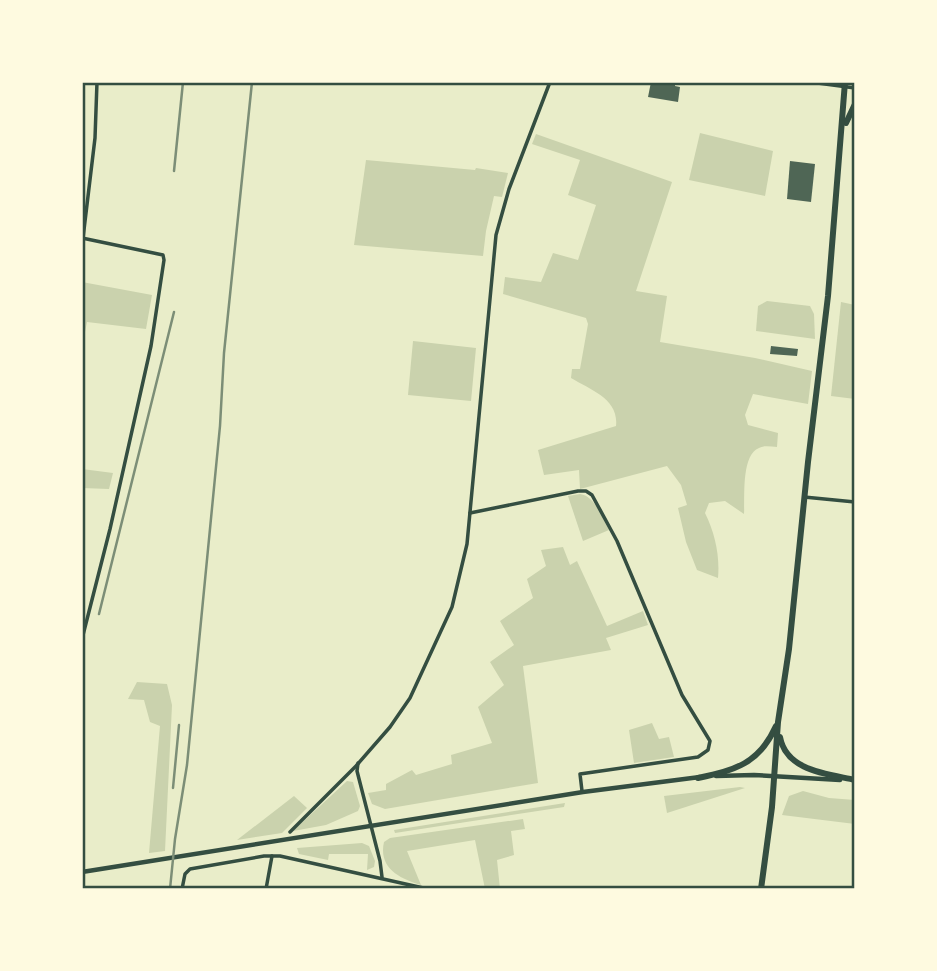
<svg xmlns="http://www.w3.org/2000/svg" width="937" height="971" viewBox="0 0 937 971" font-family="Manrope,sans-serif">
<style>
.green{fill:#cad2ad}
.building{fill:#4f6655}
.lines{fill:none;stroke-linecap:round;stroke-linejoin:round}
.minor{stroke:#344e41;stroke-width:3.5}
.tertiary{stroke:#344e41;stroke-width:4.5}
.primary{stroke:#344e41;stroke-width:6}
.rail{stroke:#7c8e77;stroke-width:2.5}
.neatline{fill:none;stroke:#344e41;stroke-width:2.5}
</style>
<rect width="100%" height="100%" fill="#e9edc9"/>
<g class="green">
<polygon points="700,133 773,151 765,196 689,180"/>
<path d="M536 134 672 182 636 291 667 296 660 342 755 358 812 371 808 404 753 394 745 415 748 425 778 433 777 447C771 447 765 445 759 448 741 455 745 497 744 514L725 501 709 503 705 513C715 533 720 556 718 578L697 570 686 542 678 508 687 505 681 485 667 466 580 489 579 470 544 475 538 450 616 426C619 399 591 390 571 378L572 369H580L588 324 586 318 503 294 505 277 541 282 553 253 578 260 596 205 568 195 580 160 532 144Z"/>
<polygon points="366,160 475,170 476,168 508,173 502,197 494,196 486,231 483,256 354,245"/>
<polygon points="82,282 152,295 146,329 87,322 85,332 82,331"/>
<polygon points="767,301 810,306 814,314 815,339 756,331 758,306"/>
<polygon points="841,302 855,305 855,399 831,396"/>
<polygon points="413,341 476,348 471,401 408,395"/>
<polygon points="82,469 113,473 109,489 82,488"/>
<path d="M580 494C595 496 602 517 609 530L583 541 568 496Z"/>
<polygon points="563,547 570,565 577,561 607,626 643,611 648,625 606,638 611,650 523,666 538,783 385,809 372,804 368,793 386,790 386,784 412,770 416,775 452,764 451,755 492,743 478,707 504,685 490,662 514,645 500,621 533,598 527,579 546,566 541,550"/>
<polygon points="137,682 167,684 172,705 165,851 149,853 160,726 150,722 144,700 128,699"/>
<polygon points="652,723 659,739 669,737 674,757 634,763 629,730"/>
<polygon points="347,781 353,782 360,806 358,811 326,825 293,831"/>
<polygon points="740,787 745,788 667,813 664,796"/>
<polygon points="803,791 829,798 855,800 855,824 782,815 789,796"/>
<polygon points="294,796 307,808 282,833 237,840"/>
<polygon points="565,803 564,807 395,833 394,830"/>
<path d="M523 819 525 829 511 831 514 855 497 860 500 889H485L475 840 407 851 421 885C400 879 378 868 384 842L390 838Z"/>
<polygon points="362,843 369,846 375,861 374,867 367,870 368,854 329,854 328,860 299,854 297,848"/>
</g>
<g class="building">
<polygon points="651,82 675,82 675,86 680,87 678,102 648,97"/>
<polygon points="790,161 815,164 811,202 787,199"/>
<polygon points="771,346 798,349 797,356 770,354"/>
</g>
<g class="lines">
<g class="minor">
<polyline points="810,82 855,88"/>
<polyline points="82,238 163,255 164,260 151,346 110,529 82,639"/>
<polyline points="83,238 95,138 97,82"/>
<polyline points="804,497 855,502"/>
<polyline points="470,513 578,491 586,491 592,495 617,541 682,695 710,741 708,750 698,757 580,774 582,791"/>
<polyline points="358,763 357,771 380,861 382,877"/>
<polyline points="290,832 356,766 390,727 410,698 452,607 467,544 496,235 509,189 550,82"/>
<polyline points="182,889 185,874 190,869 264,856 280,856 428,889"/>
<polyline points="266,889 272,856"/>
</g>
<g class="tertiary">
<polyline points="716,776 754,775 840,780"/>
<polyline points="82,872 583,792 700,777"/>
</g>
<g class="primary">
<polyline points="846,123 855,104"/>
<path d="M780 737C786 771 828 774 855 780"/>
<path d="M698 778C735 770 759 764 776 726"/>
<polyline points="761,889 772,807 778,722 789,649 808,462 828,296 845,82"/>
</g>
<g class="rail">
<polyline points="174,171 183,82"/>
<polyline points="99,614 174,312"/>
<polyline points="173,788 179,725"/>
<polyline points="170,889 175,839 187,765 220,426 224,353 252,82"/>
</g>
</g>
<rect width="937" height="971" fill="none" stroke="#fefae0" stroke-width="168"/>
<rect x="84" y="84" width="769" height="803" class="neatline"/>
</svg>
